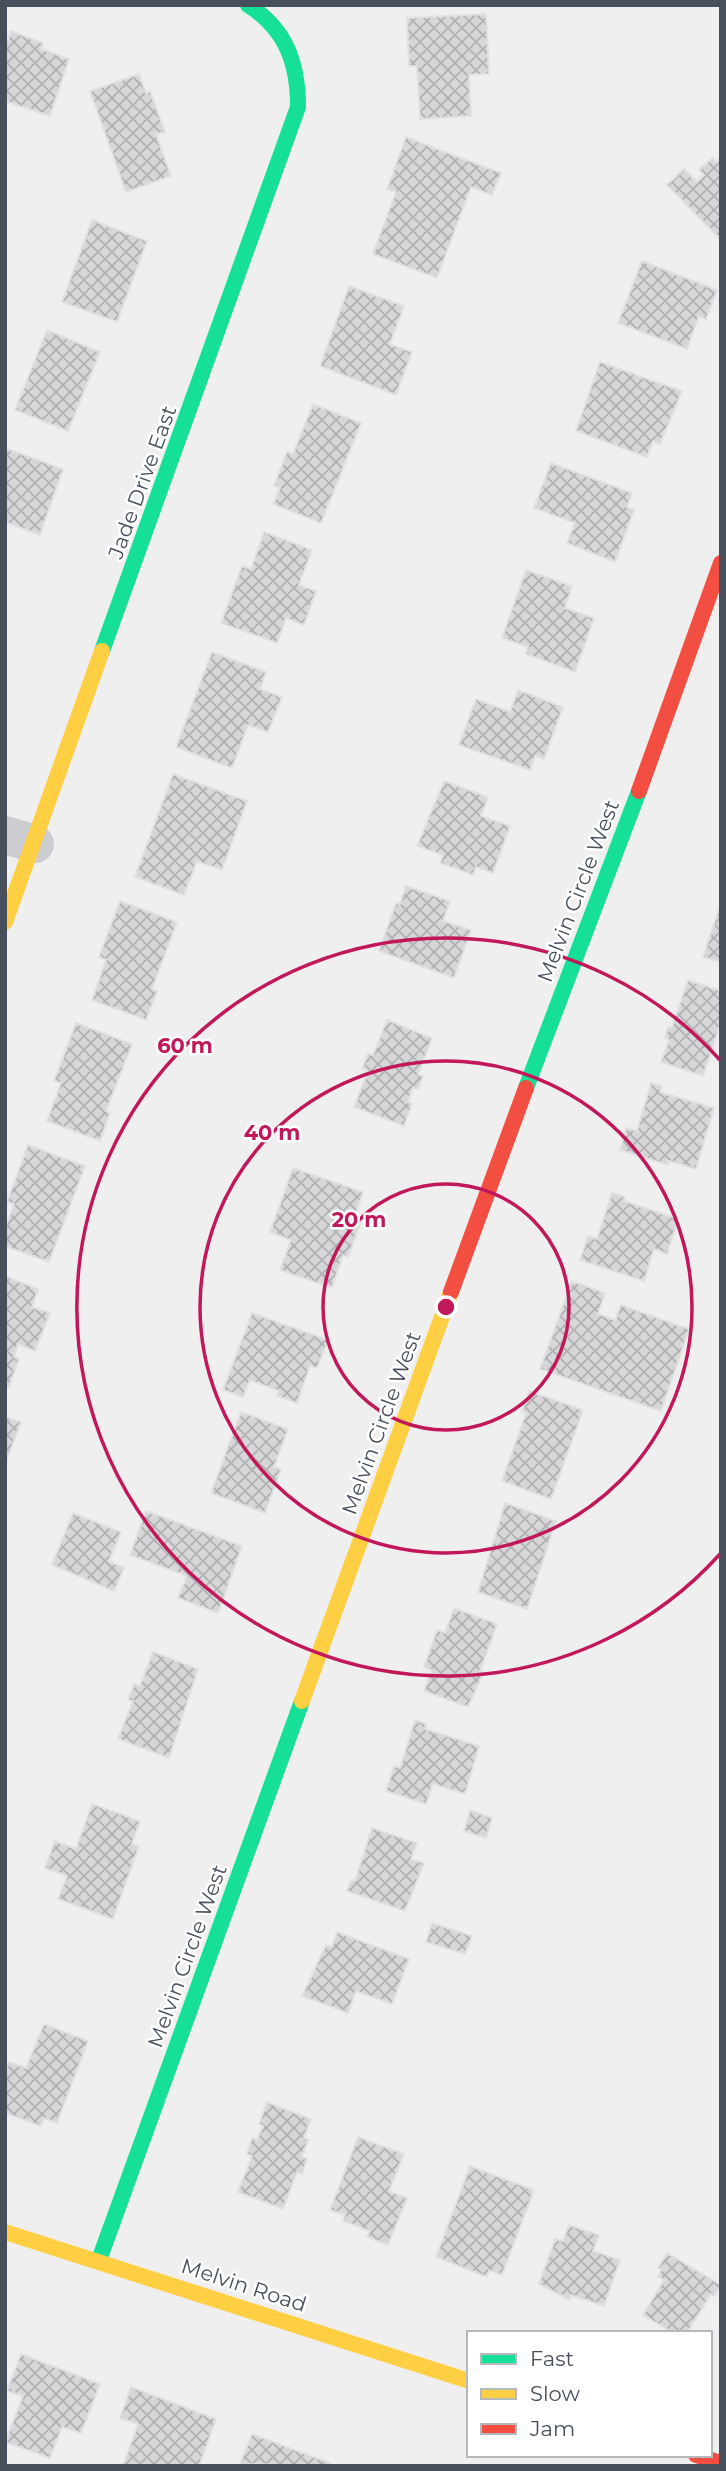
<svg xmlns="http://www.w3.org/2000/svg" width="726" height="2471" viewBox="0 0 726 2471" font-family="Montserrat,sans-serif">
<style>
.building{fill:url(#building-cross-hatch);stroke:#e1e1e2;stroke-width:2}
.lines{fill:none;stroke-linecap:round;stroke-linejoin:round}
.street{stroke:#cbcdd0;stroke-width:38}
.fast{stroke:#16e098;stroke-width:16}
.slow{stroke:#ffcf43;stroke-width:16}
.jam{stroke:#f24e42;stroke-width:16}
.ring{fill:none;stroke:#c2185b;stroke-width:3.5}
.labels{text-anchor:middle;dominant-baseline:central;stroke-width:5;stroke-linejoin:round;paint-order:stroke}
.street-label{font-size:21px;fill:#464f5b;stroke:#fff}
.centre{fill:#c2185b;stroke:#fff;stroke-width:3.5}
.ring-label{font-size:21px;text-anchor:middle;font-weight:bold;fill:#c2185b;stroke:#fff;stroke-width:5;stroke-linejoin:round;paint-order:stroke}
</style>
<defs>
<pattern id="building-cross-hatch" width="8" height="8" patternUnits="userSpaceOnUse" patternTransform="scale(1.75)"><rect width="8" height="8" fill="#d7d7d9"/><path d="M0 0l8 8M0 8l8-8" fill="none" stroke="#b0b1b3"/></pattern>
</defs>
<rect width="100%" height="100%" fill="#f0efef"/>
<g class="building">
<polygon points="486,14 489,74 469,75 471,116 420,119 417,66 409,66 407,18"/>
<polygon points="11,31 43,43 41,49 69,59 50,116 5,101 5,39 8,40"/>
<polygon points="139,74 146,93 150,91 165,132 156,134 171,176 126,192 90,91"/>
<polygon points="406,137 501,173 492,195 471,187 437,278 373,254 396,192 387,189"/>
<polygon points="721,157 721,240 667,185 684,169 697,182 704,175 699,170 712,158 716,162"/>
<polygon points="92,220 147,241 117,322 62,302"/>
<polygon points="642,261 717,290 706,319 699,316 687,349 618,323"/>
<polygon points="349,286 404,306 390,344 412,352 396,395 320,366"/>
<polygon points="47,330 100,352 68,431 15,410"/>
<polygon points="600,362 682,391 660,444 653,441 647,457 576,431"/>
<polygon points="313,404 361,423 321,523 273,504 280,488 274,486 287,452 293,454"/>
<polygon points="5,448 63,469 40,535 5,522"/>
<polygon points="551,463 632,493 627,507 634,510 615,562 567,543 575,523 534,508"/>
<polygon points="264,532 312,550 299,585 316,591 304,625 286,618 277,643 221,623 242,566 251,569"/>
<polygon points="526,570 572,586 565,608 594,618 575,672 526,654 528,647 502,638"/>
<polygon points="212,652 266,672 260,689 282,697 268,732 248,725 232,768 176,747"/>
<polygon points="518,690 563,707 544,759 535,756 530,770 459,745 476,699 510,712"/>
<polygon points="173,774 247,801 222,870 197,861 184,895 135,877"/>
<polygon points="444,781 488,797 481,816 510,826 493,873 476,867 473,875 440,863 443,855 417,846"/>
<polygon points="406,886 450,901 443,921 471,930 454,978 379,951 396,903 400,904"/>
<polygon points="120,901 177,922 152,989 157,991 146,1020 92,1000 106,960 99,957"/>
<polygon points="721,903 721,962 703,957"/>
<polygon points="688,980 721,991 721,1022 703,1076 661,1062 669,1040 665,1038 668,1027 672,1027"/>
<polygon points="387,1020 432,1038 418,1075 423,1076 418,1089 413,1087 408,1102 412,1104 404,1126 354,1107 368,1071 362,1069 368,1054 373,1055"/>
<polygon points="76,1023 132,1044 106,1111 110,1113 100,1141 47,1121 61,1083 54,1081"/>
<polygon points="651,1083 662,1086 660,1092 714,1108 696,1169 669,1161 668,1165 620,1150 626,1128 637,1131"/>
<polygon points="28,1145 85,1166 49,1262 5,1246 5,1228 14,1204 7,1202"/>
<polygon points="293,1168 363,1192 355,1216 362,1219 348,1257 343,1255 332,1288 280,1270 291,1240 270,1232"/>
<polygon points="612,1193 625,1197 624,1201 678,1219 667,1254 654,1249 644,1281 580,1260 588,1236 597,1239"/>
<polygon points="5,1276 38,1289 32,1307 50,1313 35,1351 18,1344 14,1357 19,1359 9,1387 5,1386"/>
<polygon points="572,1281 605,1293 598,1314 615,1320 621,1305 689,1329 661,1411 540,1369"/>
<polygon points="252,1313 328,1340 317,1368 310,1366 297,1403 277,1396 279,1391 250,1380 243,1397 223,1390"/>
<polygon points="529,1391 583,1410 551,1499 502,1481 526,1413 522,1412"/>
<polygon points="241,1412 288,1429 274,1467 281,1469 265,1513 211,1493"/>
<polygon points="5,1417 21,1422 5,1465"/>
<polygon points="505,1503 556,1521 527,1609 478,1592"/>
<polygon points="146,1511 242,1546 218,1613 178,1598 187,1576 130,1555"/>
<polygon points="73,1513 121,1532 109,1561 124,1568 114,1591 52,1565"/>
<polygon points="454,1608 497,1624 480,1671 484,1672 468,1707 424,1691 432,1670 424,1667 437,1630 445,1633"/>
<polygon points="153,1652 198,1669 169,1758 118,1739 133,1701 128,1700 134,1684 140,1686"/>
<polygon points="415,1720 426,1724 425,1729 479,1746 465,1794 433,1784 426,1804 386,1791 394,1766 400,1768"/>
<polygon points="92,1804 140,1821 132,1844 139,1846 113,1919 58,1899 67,1876 45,1868 55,1841 76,1849"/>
<polygon points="470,1810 492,1818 486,1838 464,1831"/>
<polygon points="372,1828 417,1843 411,1859 424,1863 405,1911 347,1891 351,1880 355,1881"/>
<polygon points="432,1923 472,1936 465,1954 426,1942"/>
<polygon points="337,1932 409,1959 392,2004 356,1991 348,2013 302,1996 326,1945 332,1947"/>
<polygon points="44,2024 88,2041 57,2123 44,2118 41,2126 5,2113 5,2073 9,2062 26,2068"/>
<polygon points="267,2102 311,2119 304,2138 308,2140 302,2157 307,2159 302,2174 297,2172 283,2209 238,2192 252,2156 247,2154 252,2138 257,2140 263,2126 259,2124"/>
<polygon points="358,2137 404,2154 389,2191 407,2198 388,2245 367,2237 370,2231 343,2221 345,2215 330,2210"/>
<polygon points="470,2166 534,2190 502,2275 489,2270 487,2277 436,2257"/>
<polygon points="569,2225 599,2235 593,2251 620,2260 604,2306 571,2295 570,2300 539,2284 555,2239 563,2241"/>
<polygon points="667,2253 721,2285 714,2296 711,2294 687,2333 673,2333 643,2315 664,2280 658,2276 661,2270 658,2268"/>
<polygon points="21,2354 100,2384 81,2433 62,2427 50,2458 5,2442 23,2396 7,2391"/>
<polygon points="131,2387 216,2419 199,2466 123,2466 138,2424 120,2418"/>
<polygon points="252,2434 330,2463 330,2466 240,2464"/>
</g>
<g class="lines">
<polyline class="street" points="5,835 35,844"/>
<g class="fast">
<path d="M102 651 298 107C298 63 286 29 248 5"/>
<polyline points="526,1088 639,791"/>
<polyline points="99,2260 302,1701"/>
</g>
<g class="slow">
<polyline points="5,922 102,651"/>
<polyline points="302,1701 451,1292"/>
<polyline points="5,2232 469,2381"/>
</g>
<g class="jam">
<polyline points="639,791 721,563"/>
<polyline points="451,1292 526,1088"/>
<polyline points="696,2455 721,2463"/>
</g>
</g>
<g class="ring">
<circle cx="446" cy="1307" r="123"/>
<circle cx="446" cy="1307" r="246"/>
<path d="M720 1554A369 369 0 1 1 720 1060"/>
</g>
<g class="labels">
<g class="street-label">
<text transform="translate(142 482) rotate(-70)">Jade Drive East</text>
<text transform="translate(578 891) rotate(-69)">Melvin Circle West</text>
<text transform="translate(381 1423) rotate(-70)">Melvin Circle West</text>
<text transform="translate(187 1956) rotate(-70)">Melvin Circle West</text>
<text transform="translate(244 2285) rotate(18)">Melvin Road</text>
</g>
</g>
<circle cx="446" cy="1307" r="10" class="centre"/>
<g class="ring-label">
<text x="185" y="1053">60 m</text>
<text x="272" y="1140">40 m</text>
<text x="359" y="1227">20 m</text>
</g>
<rect width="726" height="2471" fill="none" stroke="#464f5b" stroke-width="14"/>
<rect x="467" y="2331" width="245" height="126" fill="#ffffff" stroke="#b5b9bd" stroke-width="2"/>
<rect x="481" y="2354" width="35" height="10" fill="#16e098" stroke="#b5b9bd" stroke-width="2"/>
<text x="530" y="2366" font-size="21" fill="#464f5b">Fast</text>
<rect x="481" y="2389" width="35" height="10" fill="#ffcf43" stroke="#b5b9bd" stroke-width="2"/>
<text x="530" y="2401" font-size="21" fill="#464f5b">Slow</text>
<rect x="481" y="2424" width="35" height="10" fill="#f24e42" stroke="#b5b9bd" stroke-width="2"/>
<text x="530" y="2436" font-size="21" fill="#464f5b">Jam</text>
</svg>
